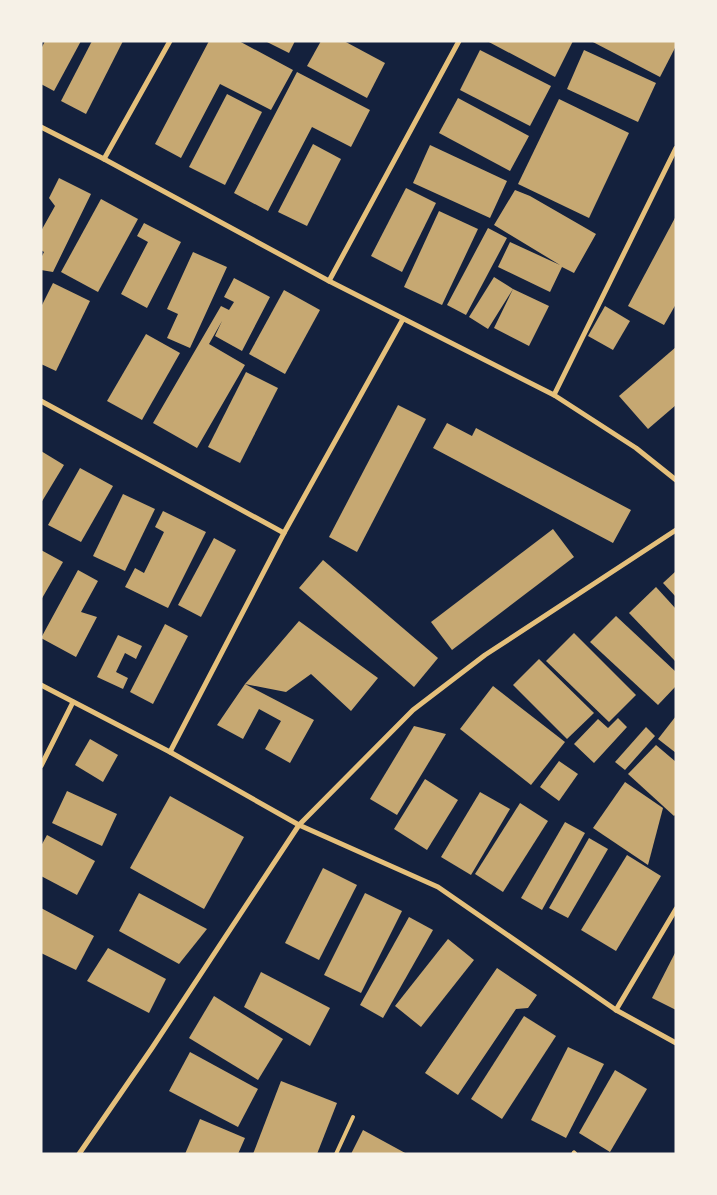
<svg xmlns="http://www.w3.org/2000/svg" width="717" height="1195" viewBox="0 0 717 1195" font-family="Commissioner,sans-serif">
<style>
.building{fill:#c6a872}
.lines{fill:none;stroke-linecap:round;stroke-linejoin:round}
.service{stroke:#e5c07b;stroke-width:4}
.minor{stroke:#e5c07b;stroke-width:5}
</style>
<rect width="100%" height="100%" fill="#14213d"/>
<g class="building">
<polygon points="45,41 81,41 54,91 41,84 41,49"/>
<polygon points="92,41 123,41 86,114 61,101"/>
<polygon points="209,41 239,41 293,70 271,110 220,84 181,158 155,144"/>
<polygon points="265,41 295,41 289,53"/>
<polygon points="321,41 344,41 385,63 367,98 307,66"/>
<polygon points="487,41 573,41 555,77"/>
<polygon points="591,41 676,41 676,46 660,77"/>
<polygon points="480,50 551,86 530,126 460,90"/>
<polygon points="584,50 656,83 638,122 567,89"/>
<polygon points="297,72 370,110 351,147 312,127 268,211 234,193"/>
<polygon points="227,94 262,112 225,185 189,167"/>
<polygon points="458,98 529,136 510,171 439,133"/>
<polygon points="559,99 629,133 589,218 518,184"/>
<polygon points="313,144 341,159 307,226 278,212"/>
<polygon points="430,145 507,181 490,218 413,183"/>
<polygon points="59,178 91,194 53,272 41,270 41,258 44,252 41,250 41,231 55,206 49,198"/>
<polygon points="406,188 436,203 402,272 371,256"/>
<polygon points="515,190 530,196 596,234 574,273 562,267 550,292 498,267 510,242 560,265 494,225"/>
<polygon points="101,199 138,219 98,292 61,272"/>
<polygon points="439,211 478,229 442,305 404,287"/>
<polygon points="676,216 676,304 664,325 628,306"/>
<polygon points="144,223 181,242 147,308 121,294 148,242 137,236"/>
<polygon points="488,228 507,238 466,315 447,305"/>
<polygon points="193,252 227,267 190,348 167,338 178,314 167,309"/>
<polygon points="494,277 513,289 549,306 529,346 494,328 513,289 488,329 469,317"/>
<polygon points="234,278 270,297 242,351 215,336 222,321 209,344 245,365 197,448 153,423 221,306 229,310 234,302 224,297"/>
<polygon points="53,283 90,301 56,371 41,364 41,307"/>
<polygon points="284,290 320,310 285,374 249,354"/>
<polygon points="605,306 630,321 613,350 588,336"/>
<polygon points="146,334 180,353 142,420 107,401"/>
<polygon points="676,347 676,405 648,429 619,396"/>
<polygon points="246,372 278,388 240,463 208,447"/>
<polygon points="398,405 426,419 357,552 329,537"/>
<polygon points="447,423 472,436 476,428 631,510 613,543 433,448"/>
<polygon points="41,451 64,465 41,503"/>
<polygon points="80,468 113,486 81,542 48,525"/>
<polygon points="123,494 155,509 125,571 93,556"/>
<polygon points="163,511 206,532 168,608 125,587 135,568 144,573 164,532 155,527"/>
<polygon points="553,529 574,557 452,650 431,622"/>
<polygon points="214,538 236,550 201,617 178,605"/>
<polygon points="41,550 63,562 41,600"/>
<polygon points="323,560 438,658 414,687 299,588"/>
<polygon points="78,570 98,581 81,612 97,617 76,657 41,638"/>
<polygon points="676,571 676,597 663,583"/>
<polygon points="656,587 676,609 676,662 629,613"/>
<polygon points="616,616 676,672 676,686 658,705 590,642"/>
<polygon points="299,621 378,678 351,711 311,674 286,692 245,684 314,720 290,763 265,749 281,721 259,709 243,739 217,725 245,684"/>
<polygon points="165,624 188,636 153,704 130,692"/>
<polygon points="574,633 636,695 609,722 546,661"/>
<polygon points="118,635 142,646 136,659 125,653 116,672 128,678 123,689 97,677"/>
<polygon points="539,659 594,713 567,739 513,685"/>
<polygon points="493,686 565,742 531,785 460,729"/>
<polygon points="676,716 676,753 658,739"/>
<polygon points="618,718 627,727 594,763 574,744 598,719 608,728"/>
<polygon points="414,726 446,734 397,815 370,799"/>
<polygon points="646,727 655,736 625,770 615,762"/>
<polygon points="90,739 118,755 103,782 75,765"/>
<polygon points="656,745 676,762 676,814 674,816 628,774"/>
<polygon points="559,761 578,774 559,801 540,787"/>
<polygon points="425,779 458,800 427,850 394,829"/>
<polygon points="625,782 663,808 648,865 593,828"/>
<polygon points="67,791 117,814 102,846 52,823"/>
<polygon points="480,792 510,809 471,875 441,857"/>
<polygon points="170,796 244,837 204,909 130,868"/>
<polygon points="520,803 548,821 503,892 475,874"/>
<polygon points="565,822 585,833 542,910 521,898"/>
<polygon points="47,835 95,861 77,895 41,876 41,846"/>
<polygon points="589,838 608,849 568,918 549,908"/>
<polygon points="627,855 661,876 616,951 581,930"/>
<polygon points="323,868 357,885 319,960 285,943"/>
<polygon points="139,893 207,929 179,964 119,931"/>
<polygon points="365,893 402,911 361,993 324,975"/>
<polygon points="41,908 94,936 76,970 41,953"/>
<polygon points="409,917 433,930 383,1018 360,1005"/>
<polygon points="448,939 474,960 421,1027 395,1006"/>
<polygon points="108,948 166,979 149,1013 87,981"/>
<polygon points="676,951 676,1010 652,998"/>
<polygon points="497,968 537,995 528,1008 516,1009 458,1095 425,1073"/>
<polygon points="261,972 330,1008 310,1046 244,1007"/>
<polygon points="214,996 283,1039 258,1080 189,1038"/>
<polygon points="524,1016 556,1036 502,1119 471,1099"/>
<polygon points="568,1047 604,1064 566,1138 531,1120"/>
<polygon points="190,1052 258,1089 238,1127 169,1091"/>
<polygon points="615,1070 647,1089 610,1152 579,1133"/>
<polygon points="281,1081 337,1103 317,1154 253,1154"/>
<polygon points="200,1119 245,1138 238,1154 185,1154"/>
<polygon points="363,1130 407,1154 351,1154"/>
</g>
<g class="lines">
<polyline class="service" points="336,1154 353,1117"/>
<g class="minor">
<polyline points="41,127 104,159 329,281 554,395 636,448 676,480"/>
<polyline points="104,159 170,41"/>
<polyline points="329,281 459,41"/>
<polyline points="554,395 676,148"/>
<polyline points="41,401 284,533"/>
<polyline points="41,685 170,752 299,825 438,887 616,1010 676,1043"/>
<polyline points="170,752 284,533 403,319"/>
<polyline points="41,766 73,702"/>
<polyline points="616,1010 676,909"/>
<polyline points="574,1153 575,1154"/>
<polyline points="79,1154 152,1048 299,825 413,710 485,655 676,530"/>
</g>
</g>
<rect width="717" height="1195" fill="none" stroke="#f6f1e7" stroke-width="85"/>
</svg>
